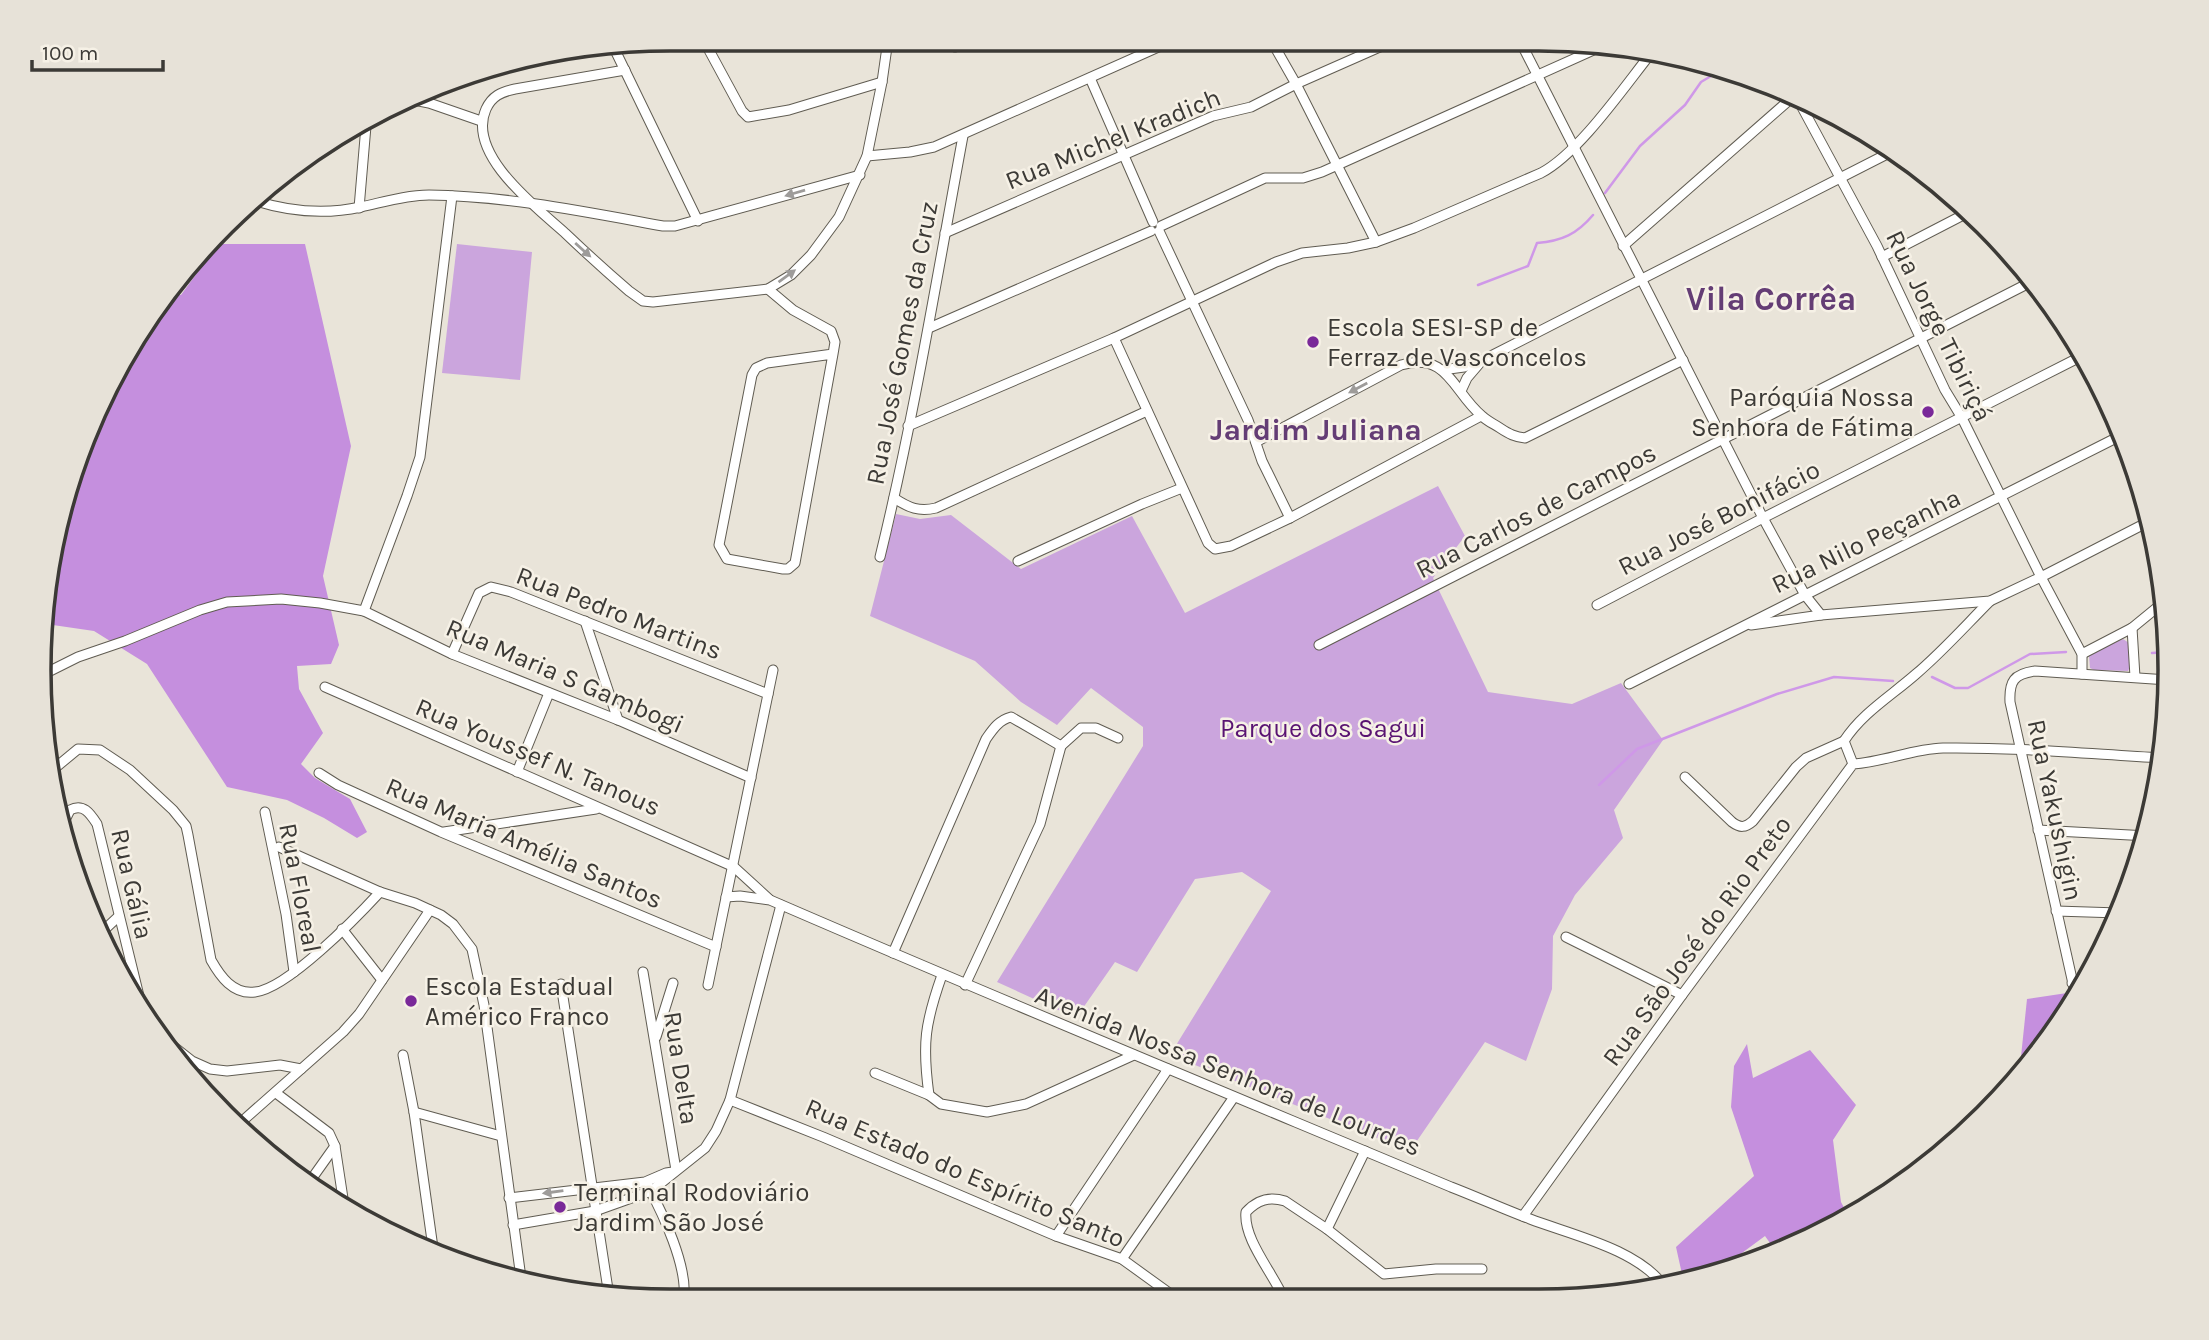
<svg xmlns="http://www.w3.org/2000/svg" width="2209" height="1340" viewBox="0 0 2209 1340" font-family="Karla,sans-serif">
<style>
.green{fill:#cba5dd}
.forest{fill:#c58fde}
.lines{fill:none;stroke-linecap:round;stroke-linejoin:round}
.stream{stroke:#cf98e8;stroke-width:2.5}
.street-casing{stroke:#605c52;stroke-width:11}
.street{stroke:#fff;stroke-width:9}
.oneway{fill:#9e9c9a}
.poi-dot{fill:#7a2999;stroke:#f6f1e6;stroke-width:2.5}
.labels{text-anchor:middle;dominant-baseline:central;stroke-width:5;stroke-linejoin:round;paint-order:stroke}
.street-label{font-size:26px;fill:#3c3a36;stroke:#f6f1e6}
.poi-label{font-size:26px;fill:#3c3a36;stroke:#f6f1e6;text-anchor:start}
.park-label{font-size:26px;fill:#591372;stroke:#f6f1e6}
.quarter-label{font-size:30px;font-weight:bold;fill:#643d75;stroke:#f6f1e6}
.district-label{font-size:33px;font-weight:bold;fill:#643d75;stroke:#f6f1e6}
.rim{fill:none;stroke:#3c3a36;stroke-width:3.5}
</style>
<rect width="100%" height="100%" fill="#e9e4d9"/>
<g class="green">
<polygon points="457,244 532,252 520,380 442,373"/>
<polygon points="1438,486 1465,536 1433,578 1488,692 1572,704 1621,683 1663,740 1614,810 1623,838 1575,895 1553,936 1552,989 1526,1061 1485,1042 1410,1151 1170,1055 1271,891 1242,872 1195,879 1137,972 1115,962 1076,1018 997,982 1143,746 1143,727 1091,688 1057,725 1021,702 975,661 870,616 896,514 920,519 951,515 1021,569 1132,516 1185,613"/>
<polygon points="2123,639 2129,643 2130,667 2128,671 2094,670 2090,668 2089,655"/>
</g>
<g class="forest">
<polygon points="218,244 305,244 351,446 323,576 339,645 331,664 297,666 299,689 323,733 301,764 315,778 350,799 367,832 357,838 324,818 287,800 227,787 147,664 94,631 46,624 72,467 145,319 167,295 181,295"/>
<polygon points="2067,993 2065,1015 2040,1054 2019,1076 2027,999"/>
<polygon points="1747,1044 1753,1078 1810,1050 1856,1105 1833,1140 1841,1202 1850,1219 1775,1250 1765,1236 1708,1278 1684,1283 1676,1247 1754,1176 1731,1107 1734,1066"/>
</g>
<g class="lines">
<g class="stream">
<polyline points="1605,193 1640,146 1685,105 1701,82 1711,76 1712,68"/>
<path d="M1478 285 1528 266 1537 243C1562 241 1577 234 1593 215"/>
<polyline points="2152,653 2167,652"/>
<polyline points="1932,677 1955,688 1968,688 2030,654 2066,652"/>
<polyline points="1599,785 1637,749 1777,694 1834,677 1893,681"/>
</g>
<g class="street-casing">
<g id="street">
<polyline points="703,39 742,111 748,117 789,110 882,82"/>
<polyline points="1272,42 1296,84 1376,242"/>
<polyline points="1521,43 1763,518 1805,595 1821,615"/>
<polyline points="955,47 970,40"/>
<polyline points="614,48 698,221"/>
<path d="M625 70 515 89C501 92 492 96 486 109 466 154 536 207 565 233 586 253 607 272 629 291L643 301 653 302 768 289 791 275 811 255 839 217 867 156 882 82 888 40"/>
<polyline points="1090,78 1153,222"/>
<polyline points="1796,96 1877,246 1945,390 1962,418 2041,577 2082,654 2082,674"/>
<polyline points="414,100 429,103 481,121"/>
<polyline points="867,156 910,152 934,147 1172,41"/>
<path d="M256 201C291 212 324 215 361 207 384 202 406 195 429 195 508 196 586 212 663 226H675L860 175"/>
<polyline points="359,208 366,126"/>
<polyline points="1161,226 1265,178 1303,178 1322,172 1607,44"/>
<polyline points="1159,231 1248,420 1262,461 1290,518"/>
<polyline points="945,233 1213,116 1251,107 1296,84 1389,43"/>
<polyline points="1623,246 1795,95"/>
<polyline points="1882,257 1969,212"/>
<polyline points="768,289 793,310 831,331 835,342 833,354 795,563 788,569 783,569 727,559 719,545 752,375 756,368 767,363 833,354"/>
<polyline points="929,328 1151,231"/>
<polyline points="1114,338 1208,543 1215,549 1231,546 1290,518 1481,416"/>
<polyline points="1442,370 1464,367 1483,360 1893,151"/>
<polyline points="1461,391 1467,378 1479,364"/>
<path d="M908 426 1114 338 1276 262 1302 253 1348 248 1376 242 1414 228 1541 173C1579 153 1624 87 1652 52"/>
<path d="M1256 442 1401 365C1448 351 1453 392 1482 416 1487 421 1494 424 1500 428 1509 434 1515 437 1525 438L1683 360"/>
<path d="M894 498C909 508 919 512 936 508L1147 411"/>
<path d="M880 557C914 418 937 276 963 136"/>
<polyline points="1018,561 1142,504 1182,488"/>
<polyline points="1597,605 1763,518 2086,354"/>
<polyline points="364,611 407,496 420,457 452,196"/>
<polyline points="585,621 618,720"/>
<polyline points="1751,625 1821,615 1990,601 2041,577 2150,521"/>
<polyline points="2132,628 2135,677"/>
<polyline points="1319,645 2033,281"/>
<polyline points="452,654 479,593 491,587 511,592 768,694"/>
<polyline points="2082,654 2132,628 2165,601"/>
<polyline points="40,676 78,657 125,641 200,610 227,602 281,599 320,603 364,611 452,654 618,720 751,778"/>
<polyline points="1629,684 2122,435"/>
<polyline points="325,687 734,867 769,899"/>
<polyline points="1061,746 1081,728 1096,728 1118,738"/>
<path d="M1853 764 1844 741C1862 713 1891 696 1916 674 1942 652 1966 625 1990 601"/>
<path d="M55 768 78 749 100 750 130 770 173 810 186 826 188 835 211 960C220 976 233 995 255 992 287 989 357 917 380 892"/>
<polyline points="517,772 549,693"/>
<polyline points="319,773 338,785 441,832 716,947"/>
<path d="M1685 777 1732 822C1740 828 1745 828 1753 821L1796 767 1806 758 1844 741"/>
<polyline points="265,812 286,914 294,972"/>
<path d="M64 822 70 810C83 803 90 813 97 824L140 1000"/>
<polyline points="2038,830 2148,836"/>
<polyline points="444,832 596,809"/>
<polyline points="279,847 380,892 415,903 441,915 453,924 472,949 484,1005 521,1278"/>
<path d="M726 897 740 896 770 900C996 998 1224 1092 1451 1187 1477 1197 1503 1209 1530 1219 1572 1235 1637 1249 1664 1286"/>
<polyline points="2056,911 2119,913"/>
<polyline points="342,929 382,980"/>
<polyline points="103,931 119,916"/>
<polyline points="1566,937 1682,995"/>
<path d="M893 953 986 739C993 729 999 720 1011 717L1061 746"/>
<polyline points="643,972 676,1170"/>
<polyline points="2072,983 2084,984"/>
<polyline points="561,984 609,1296"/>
<polyline points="708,985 773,670"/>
<polyline points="965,985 1040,824 1061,746"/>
<path d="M2076 997 2010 702C2009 681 2014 674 2035 671L2168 680"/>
<polyline points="159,1035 192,1061 210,1069 227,1071 280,1065 301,1069"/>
<polyline points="656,1037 673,983"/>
<polyline points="403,1055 414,1112 434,1255"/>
<polyline points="875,1073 929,1095 941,1104 987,1112 1026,1104 1134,1055"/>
<polyline points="276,1093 329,1133 335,1146 344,1205"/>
<path d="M929 1095C922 1044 925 1023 942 975"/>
<polyline points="730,1100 823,1137 1056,1236 1122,1259 1176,1298"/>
<polyline points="414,1112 501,1136"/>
<polyline points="239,1124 343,1032 359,1014 430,910"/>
<polyline points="308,1184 335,1146"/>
<path d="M648 1186C663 1214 687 1265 684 1297"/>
<polyline points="509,1198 645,1182 666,1173 673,1172"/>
<path d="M1523 1216 1682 995 1853 764C1884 762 1912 749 1943 748 2015 747 2089 754 2161 758"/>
<polyline points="513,1225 595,1211 651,1191 705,1148 716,1131 730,1100 781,905"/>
<polyline points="1327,1229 1365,1151"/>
<polyline points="1056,1236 1168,1069"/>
<polyline points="1122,1259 1234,1097"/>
<path d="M1284 1299C1273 1273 1243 1239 1246 1212 1257 1200 1269 1196 1285 1201L1327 1229 1384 1274 1436 1269H1482"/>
</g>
</g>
<use href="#street" class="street"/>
</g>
<defs><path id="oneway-solid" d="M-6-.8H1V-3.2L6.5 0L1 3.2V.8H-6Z" transform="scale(1.75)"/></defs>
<g class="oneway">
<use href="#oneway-solid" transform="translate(795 193) rotate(164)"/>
<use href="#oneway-solid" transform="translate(583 250) rotate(42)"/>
<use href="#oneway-solid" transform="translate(787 276) rotate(-36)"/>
<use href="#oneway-solid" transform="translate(1358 388) rotate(152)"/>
<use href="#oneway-solid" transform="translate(553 1192) rotate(172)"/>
</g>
<g class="poi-dot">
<circle cx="1313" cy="342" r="7"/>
<circle cx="1928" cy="412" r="7"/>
<circle cx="411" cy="1001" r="7"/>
<circle cx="560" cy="1207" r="7"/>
</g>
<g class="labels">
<g class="street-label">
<text transform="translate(1113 139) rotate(-22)">Rua Michel Kradich</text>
<text transform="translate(1939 326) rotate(64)">Rua Jorge Tibiriçá</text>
<text transform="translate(902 343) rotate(-79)">Rua José Gomes da Cruz</text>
<text transform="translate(1536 511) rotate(-27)">Rua Carlos de Campos</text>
<text transform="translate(1719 518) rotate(-27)">Rua José Bonifácio</text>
<text transform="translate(1866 541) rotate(-26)">Rua Nilo Peçanha</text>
<text transform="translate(619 613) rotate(21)">Rua Pedro Martins</text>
<text transform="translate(565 676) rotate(23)">Rua Maria S Gambogi</text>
<text transform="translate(538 757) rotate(23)">Rua Youssef N. Tanous</text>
<text transform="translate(2055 810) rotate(78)">Rua Yakushigin</text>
<text transform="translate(524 843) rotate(23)">Rua Maria Amélia Santos</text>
<text transform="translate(132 884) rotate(77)">Rua Gália</text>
<text transform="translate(300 888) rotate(79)">Rua Floreal</text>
<text transform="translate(1697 941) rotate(-54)">Rua São José do Rio Preto</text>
<text transform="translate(681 1068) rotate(81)">Rua Delta</text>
<text transform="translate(1228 1071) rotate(22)">Avenida Nossa Senhora de Lourdes</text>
<text transform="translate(965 1173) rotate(23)">Rua Estado do Espírito Santo</text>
</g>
<g class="poi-label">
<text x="1327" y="327">Escola SESI-SP de<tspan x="1327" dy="30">Ferraz de Vasconcelos</tspan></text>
<text x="1914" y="397" text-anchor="end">Paróquia Nossa<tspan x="1914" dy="30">Senhora de Fátima</tspan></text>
<text x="425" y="986">Escola Estadual<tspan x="425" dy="30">Américo Franco</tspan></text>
<text x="574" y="1192">Terminal Rodoviário<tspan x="574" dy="30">Jardim São José</tspan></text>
</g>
<g class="park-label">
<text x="1323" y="728">Parque dos Sagui</text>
</g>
<g class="quarter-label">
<text x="1316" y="430">Jardim Juliana</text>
</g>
<g class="district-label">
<text x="1771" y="299">Vila Corrêa</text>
</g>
</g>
<path d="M0 0H2209V1340H0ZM670 51H1539A619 619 0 0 1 2158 670V670A619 619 0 0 1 1539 1289H670A619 619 0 0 1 51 670V670A619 619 0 0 1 670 51Z" fill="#e7e2d8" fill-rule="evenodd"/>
<path class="rim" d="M670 51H1539A619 619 0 0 1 2158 670V670A619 619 0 0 1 1539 1289H670A619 619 0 0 1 51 670V670A619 619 0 0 1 670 51Z"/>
<path d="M32 60v10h131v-10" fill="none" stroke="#3c3a36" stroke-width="3.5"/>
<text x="42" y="60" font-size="21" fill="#3c3a36" stroke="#f6f1e6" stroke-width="5" paint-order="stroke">100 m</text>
</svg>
